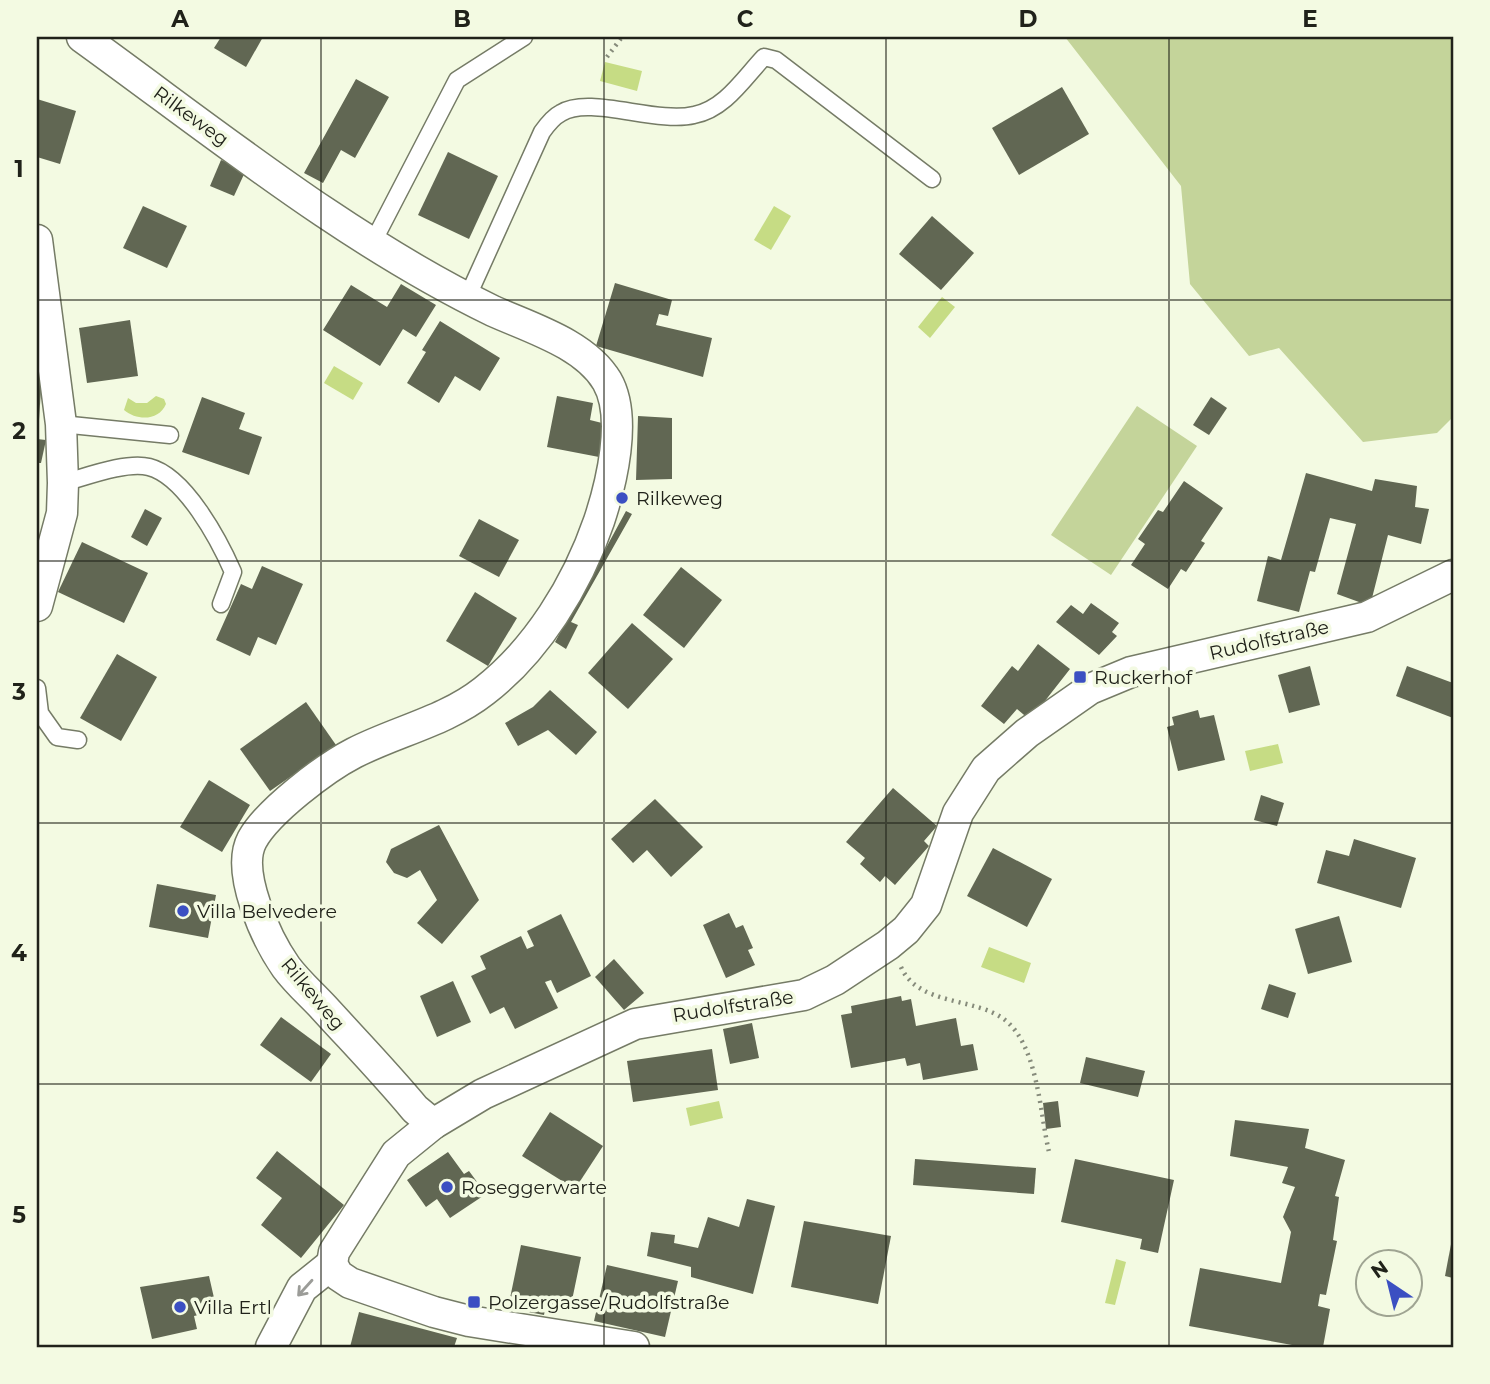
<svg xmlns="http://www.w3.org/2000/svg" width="1490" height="1384" viewBox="0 0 1490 1384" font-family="Montserrat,sans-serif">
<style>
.green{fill:#c4d49a}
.water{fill:#c6dc84}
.building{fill:#616753}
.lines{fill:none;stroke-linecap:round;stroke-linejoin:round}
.lane-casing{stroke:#757b66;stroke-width:19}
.street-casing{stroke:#757b66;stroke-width:33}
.path{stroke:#868b7b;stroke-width:4.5;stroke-dasharray:2 5;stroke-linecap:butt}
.lane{stroke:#fff;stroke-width:16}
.street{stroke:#fff;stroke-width:30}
.oneway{stroke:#9b9c98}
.grid{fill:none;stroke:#20221a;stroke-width:2;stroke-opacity:0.55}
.poi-dot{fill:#3b4fc2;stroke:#f3fae2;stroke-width:2.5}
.labels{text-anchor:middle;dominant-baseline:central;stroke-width:7;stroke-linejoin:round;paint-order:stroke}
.street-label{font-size:19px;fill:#20221a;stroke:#f3fae2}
.poi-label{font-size:19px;fill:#20221a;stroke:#f3fae2;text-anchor:start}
.neatline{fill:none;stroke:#20221a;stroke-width:2.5}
.grid-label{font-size:23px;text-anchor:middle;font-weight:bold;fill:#20221a}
</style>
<rect width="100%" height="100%" fill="#f3fae2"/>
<g class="green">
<polygon points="1065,37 1453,37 1453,417 1437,433 1363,442 1279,348 1249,356 1190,284 1181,186"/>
<polygon points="1137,406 1197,446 1111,575 1051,535"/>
</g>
<g class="water">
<polygon points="605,62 642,71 637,91 600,81"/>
<polygon points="774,206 791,216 771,250 754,240"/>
<polygon points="942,297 955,307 930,338 918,327"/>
<polygon points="334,366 363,383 353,400 324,383"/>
<path d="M156 396 164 399 166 404C159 421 137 421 124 410L128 398 136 403H147Z"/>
<polygon points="1278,744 1283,763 1250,771 1245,751"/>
<polygon points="989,947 1031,963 1024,983 981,967"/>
<polygon points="719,1101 723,1118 690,1126 686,1108"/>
<polygon points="1116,1259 1126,1262 1115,1305 1105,1303"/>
</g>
<g class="building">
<polygon points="221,37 263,37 246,67 214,48"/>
<polygon points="356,79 389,97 355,158 341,150 323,183 304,173"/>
<polygon points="1062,87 1089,134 1019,175 992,128"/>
<polygon points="37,99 76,111 60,164 37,157"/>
<polygon points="448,152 498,176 469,239 418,215"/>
<polygon points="221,160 246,170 234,196 210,186"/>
<polygon points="143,206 187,226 167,268 123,248"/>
<polygon points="932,216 974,253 941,290 899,254"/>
<polygon points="615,283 672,300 668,316 659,314 656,325 712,338 703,377 596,346"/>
<polygon points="401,284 436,305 416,337 403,329 380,366 323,330 351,285 387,307"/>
<polygon points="130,320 138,376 87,383 79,328"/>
<polygon points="440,321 500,358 480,391 455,376 439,403 407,383 426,352 422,350"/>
<polygon points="37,327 45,327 39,420 37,420"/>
<polygon points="557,396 593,403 590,420 606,424 599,457 547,447"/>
<polygon points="202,397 245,413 239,429 262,437 249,475 182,452"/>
<polygon points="1211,397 1227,408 1209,435 1193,425"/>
<polygon points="638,416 672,418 672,479 636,480"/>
<polygon points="37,439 46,440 41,463 37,463"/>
<polygon points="1306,473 1372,491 1375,479 1417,486 1415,507 1429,509 1421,544 1388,535 1370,606 1337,594 1356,524 1330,518 1315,572 1310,571 1299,612 1257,601 1268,556 1281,560"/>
<polygon points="1184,481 1223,508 1201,541 1205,543 1186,572 1181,569 1168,589 1131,565 1145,544 1138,539 1158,510 1163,512"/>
<polygon points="145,509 162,518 147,546 131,537"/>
<polygon points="626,511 632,514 571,622 578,625 566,649 555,642"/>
<polygon points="479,519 519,540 499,577 459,556"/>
<polygon points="82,542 148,573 124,623 58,592"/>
<polygon points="262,566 303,584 276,645 258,637 250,656 216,640 241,584 252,589"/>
<polygon points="681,567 722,600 684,648 643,615"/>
<polygon points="475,592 517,618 488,666 446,641"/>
<polygon points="1091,603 1119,623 1112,632 1117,636 1099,655 1056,622 1071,605 1083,614"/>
<polygon points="632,623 673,659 628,709 588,673"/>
<polygon points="1038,644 1070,669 1030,720 1017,709 1004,724 981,706 1012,666 1018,671"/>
<polygon points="117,654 157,677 121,741 80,718"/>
<polygon points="1310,666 1320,705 1289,713 1278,675"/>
<polygon points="1407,666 1453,683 1453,718 1396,696"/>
<polygon points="550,690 597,732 576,755 548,730 518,746 505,723 533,707"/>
<polygon points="306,702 336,745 270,791 240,749"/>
<polygon points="1198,710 1200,718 1214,715 1225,760 1178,771 1167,727 1174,725 1172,717"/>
<polygon points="209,780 250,805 222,852 180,827"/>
<polygon points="893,788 937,826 924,841 929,846 895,885 885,876 880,882 860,864 865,858 846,842"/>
<polygon points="1261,795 1284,803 1277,826 1254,820"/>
<polygon points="655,799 703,847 671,877 647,850 633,863 611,839"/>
<polygon points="439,825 479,900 442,944 417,923 437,900 420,870 407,878 394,873 386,862 391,849"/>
<polygon points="1354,839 1416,858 1401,908 1317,883 1326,850 1349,856"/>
<polygon points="993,848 1052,879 1027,927 967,896"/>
<polygon points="157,884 216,895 208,938 149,927"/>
<polygon points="729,913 736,928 743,925 753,948 748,950 755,965 726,978 703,925"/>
<polygon points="561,914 591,976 557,993 551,980 545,982 558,1008 515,1029 504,1007 490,1014 471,976 486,969 480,956 521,936 527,949 534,946 527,931"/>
<polygon points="1339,916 1352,962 1308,974 1295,929"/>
<polygon points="614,959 644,993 624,1010 595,977"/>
<polygon points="453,981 471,1022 437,1037 420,996"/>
<polygon points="1269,984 1296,993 1288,1018 1261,1009"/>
<polygon points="901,996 902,1001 911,999 916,1026 956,1018 961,1046 973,1044 978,1070 923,1080 920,1063 907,1066 905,1058 851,1068 841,1015 852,1013 851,1006"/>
<polygon points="281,1017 331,1054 311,1082 260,1045"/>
<polygon points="752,1023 759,1058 730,1064 723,1029"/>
<polygon points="712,1049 718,1090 633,1102 627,1061"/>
<polygon points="1086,1057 1145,1071 1138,1097 1080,1083"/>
<polygon points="1058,1101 1061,1127 1046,1129 1043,1103"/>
<polygon points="550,1112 603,1146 575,1189 522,1156"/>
<polygon points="1235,1120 1309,1129 1305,1148 1345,1160 1335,1196 1339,1197 1333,1240 1337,1241 1326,1295 1320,1294 1318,1306 1330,1309 1323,1347 1303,1347 1189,1326 1200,1268 1281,1283 1291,1232 1283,1217 1295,1187 1282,1183 1288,1167 1230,1156"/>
<polygon points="277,1151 344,1205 301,1258 261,1225 282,1198 256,1178"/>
<polygon points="448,1152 464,1174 469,1171 486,1194 450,1218 437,1199 426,1207 407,1180"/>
<polygon points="915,1159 1036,1168 1034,1194 913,1185"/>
<polygon points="1075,1159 1174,1180 1158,1253 1140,1249 1142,1239 1061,1222"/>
<polygon points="747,1199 775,1206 753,1294 691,1277 691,1267 647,1256 651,1232 675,1235 674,1243 698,1248 708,1217 739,1227"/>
<polygon points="804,1221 891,1236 878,1304 791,1287"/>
<polygon points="1452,1239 1453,1239 1453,1278 1445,1276"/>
<polygon points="521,1245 581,1257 570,1310 546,1305 544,1315 508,1308"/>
<polygon points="607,1265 678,1281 665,1337 594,1321"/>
<polygon points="209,1276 217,1311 194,1316 197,1329 152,1339 140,1287"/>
<polygon points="359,1312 457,1338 454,1347 350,1347"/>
</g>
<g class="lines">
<g class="lane-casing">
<g id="lane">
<polyline points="371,246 457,80 524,37"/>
<path d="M467 298 542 132C547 125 553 117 561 113 589 95 656 124 694 115 725 109 744 78 764 57L776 60 932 179"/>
<polyline points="61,424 170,435"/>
<path d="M63 483C85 477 127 461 149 467 185 476 219 540 233 572L221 604"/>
<polyline points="37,688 40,713 57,737 78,740"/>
</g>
</g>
<g class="street-casing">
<g id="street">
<path d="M82 37C215 133 345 239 493 311 531 328 585 344 607 381 628 417 611 485 599 521 577 585 537 650 484 691 446 721 397 731 354 753 325 768 268 811 252 840 235 872 267 940 286 967 297 982 312 995 324 1008 355 1042 386 1074 415 1109L433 1124"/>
<polyline points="37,240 61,424 63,483 62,513 37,606"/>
<polyline points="271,1347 302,1288 332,1264"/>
<polyline points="634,1347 469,1321 434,1312 350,1283 338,1275 332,1264 334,1252 396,1154 433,1124 483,1094 635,1024 804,995 835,980 888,945 906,930 926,905 958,813 986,769 1027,733 1090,689 1131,672 1367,617 1453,575"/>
</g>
</g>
<g class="path">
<polyline points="607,57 622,37"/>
<path d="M901 967C918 1006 976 997 1005 1020 1038 1046 1040 1114 1049 1152"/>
</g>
<use href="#lane" class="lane"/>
<use href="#street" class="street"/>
</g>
<defs><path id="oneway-shaft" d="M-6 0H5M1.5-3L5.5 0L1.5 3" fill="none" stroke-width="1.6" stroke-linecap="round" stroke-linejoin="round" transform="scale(1.75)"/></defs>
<use class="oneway" href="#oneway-shaft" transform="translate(305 1288) rotate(132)"/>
<path class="grid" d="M321 37V1347M604 37V1347M886 37V1347M1169 37V1347M37 300H1453M37 561H1453M37 823H1453M37 1084H1453"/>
<g class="poi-dot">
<circle cx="622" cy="498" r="7"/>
<rect x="1073" y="670" width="14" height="14" rx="3.5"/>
<circle cx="183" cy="911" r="7"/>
<circle cx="447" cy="1187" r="7"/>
<rect x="467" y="1295" width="14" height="14" rx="3.5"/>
<circle cx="180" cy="1307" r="7"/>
</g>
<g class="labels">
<g class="street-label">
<text transform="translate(191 116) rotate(36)">Rilkeweg</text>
<text transform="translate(1269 640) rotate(-13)">Rudolfstraße</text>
<text transform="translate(313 994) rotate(50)">Rilkeweg</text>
<text transform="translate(733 1006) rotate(-9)">Rudolfstraße</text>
</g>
<g class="poi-label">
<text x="636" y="498">Rilkeweg</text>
<text x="1094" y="677">Ruckerhof</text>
<text x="197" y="911">Villa Belvedere</text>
<text x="461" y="1187">Roseggerwarte</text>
<text x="488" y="1302">Polzergasse/Rudolfstraße</text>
<text x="194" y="1307">Villa Ertl</text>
</g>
</g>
<rect width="1490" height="1384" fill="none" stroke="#f3fae2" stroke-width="77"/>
<g transform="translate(1389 1283) rotate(325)"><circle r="33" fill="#f3fae2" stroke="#9fa492" stroke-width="2"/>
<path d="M0-5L12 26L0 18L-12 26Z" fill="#3b4fc2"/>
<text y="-10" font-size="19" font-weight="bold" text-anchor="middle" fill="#20221a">N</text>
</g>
<rect x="38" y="38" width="1414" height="1308" class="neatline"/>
<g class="grid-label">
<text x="180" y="27">A</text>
<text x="462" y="27">B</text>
<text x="745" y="27">C</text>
<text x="1028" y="27">D</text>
<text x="1310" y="27">E</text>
<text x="19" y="177">1</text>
<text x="19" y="439">2</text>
<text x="19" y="700">3</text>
<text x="19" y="961">4</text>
<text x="19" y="1223">5</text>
</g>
</svg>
